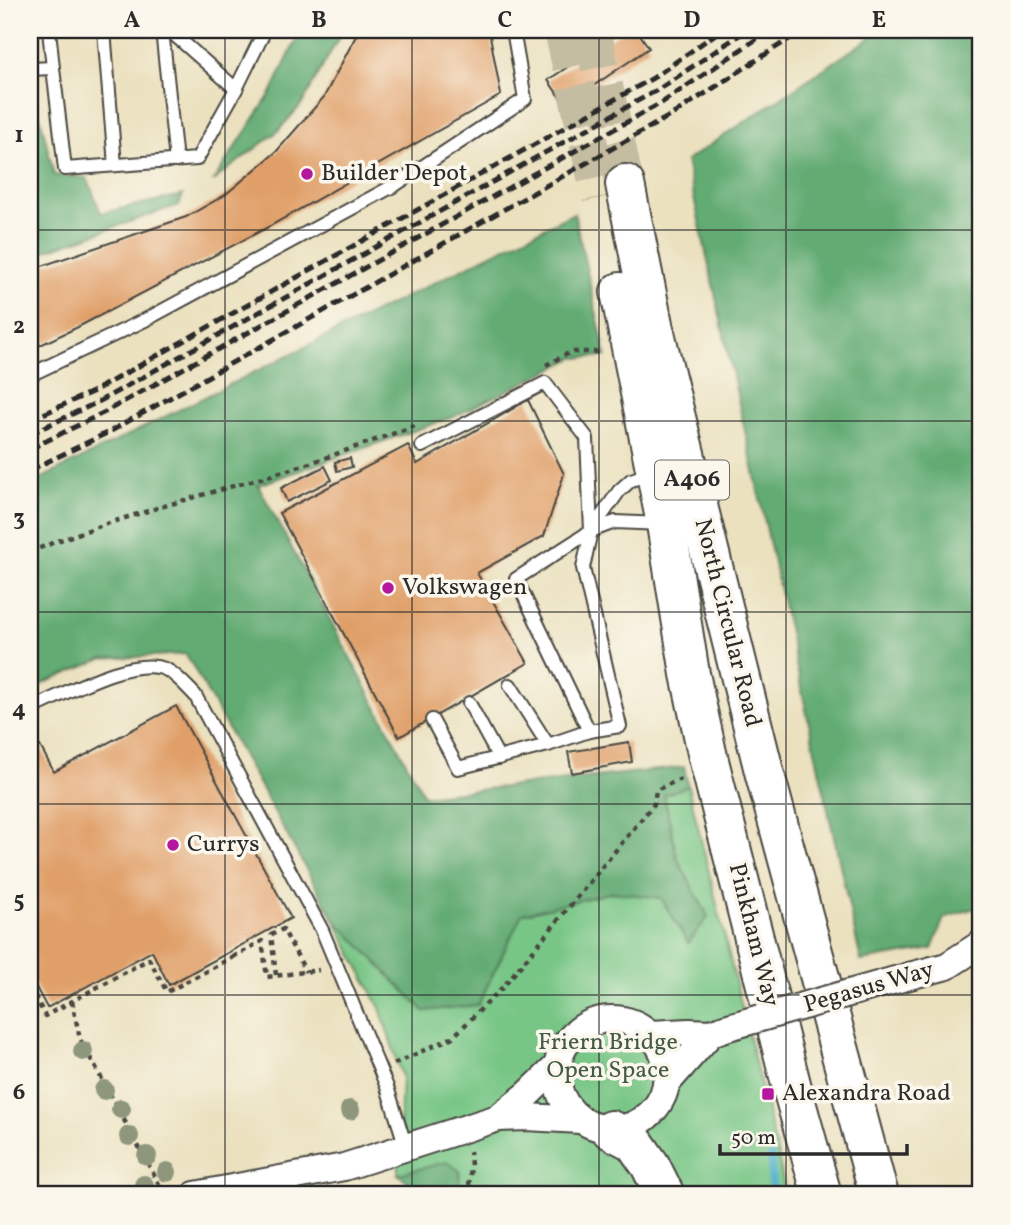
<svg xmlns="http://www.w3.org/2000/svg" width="1011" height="1225" viewBox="0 0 1011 1225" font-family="Vollkorn,serif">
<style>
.green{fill:#78c686;stroke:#527858;stroke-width:2}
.forest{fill:#62ab73;stroke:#466b4f;stroke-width:2}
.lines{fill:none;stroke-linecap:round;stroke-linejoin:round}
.stream{stroke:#4eaecd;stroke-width:8}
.building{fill:#e09f68}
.trunk-tunnel{stroke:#c5bda1;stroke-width:38;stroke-dasharray:38 19;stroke-linecap:butt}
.service-casing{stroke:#484641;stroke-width:16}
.minor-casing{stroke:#484641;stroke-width:30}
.trunk-casing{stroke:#484641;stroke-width:42}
.path{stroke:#484641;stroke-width:4.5;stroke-dasharray:5 5;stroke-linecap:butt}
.service{stroke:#fff;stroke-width:12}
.minor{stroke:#fff;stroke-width:26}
.trunk{stroke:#fff;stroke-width:38}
.rail{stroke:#2b2b2b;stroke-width:5;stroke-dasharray:10 5;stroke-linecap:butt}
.minor-bridge-casing{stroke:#484641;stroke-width:30;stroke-linecap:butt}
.minor-bridge{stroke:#fff;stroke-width:26}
.tree{fill:#8e977c}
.grid{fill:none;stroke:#2b2b2b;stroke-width:2;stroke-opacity:0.55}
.poi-dot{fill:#b5179e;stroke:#fbf7ec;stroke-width:2.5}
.labels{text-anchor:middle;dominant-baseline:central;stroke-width:7;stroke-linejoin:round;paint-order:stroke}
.shield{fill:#fbf7ec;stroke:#696865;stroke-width:2}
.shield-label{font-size:23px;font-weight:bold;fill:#2b2b2b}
.poi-label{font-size:24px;fill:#2b2b2b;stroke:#fbf7ec;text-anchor:start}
.street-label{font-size:24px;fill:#2b2b2b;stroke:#fbf7ec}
.park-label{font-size:24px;fill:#425a46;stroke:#fbf7ec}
.neatline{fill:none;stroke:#2b2b2b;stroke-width:2.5}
.grid-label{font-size:23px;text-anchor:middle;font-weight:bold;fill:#2b2b2b}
</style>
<rect width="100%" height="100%" fill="#fbf7ec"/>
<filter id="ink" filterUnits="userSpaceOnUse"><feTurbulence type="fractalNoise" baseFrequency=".0143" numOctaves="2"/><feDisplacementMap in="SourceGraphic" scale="14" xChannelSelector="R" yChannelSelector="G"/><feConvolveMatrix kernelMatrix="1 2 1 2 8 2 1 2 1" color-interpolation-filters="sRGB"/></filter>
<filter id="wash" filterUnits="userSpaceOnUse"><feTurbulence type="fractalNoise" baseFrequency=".00686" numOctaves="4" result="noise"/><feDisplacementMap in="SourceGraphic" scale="28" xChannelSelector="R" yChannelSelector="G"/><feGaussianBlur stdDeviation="1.57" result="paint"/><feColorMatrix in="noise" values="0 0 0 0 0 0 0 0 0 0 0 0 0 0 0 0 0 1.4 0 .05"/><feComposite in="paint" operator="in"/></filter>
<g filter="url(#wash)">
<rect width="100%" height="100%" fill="#ebe1bf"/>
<polygon class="green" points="688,786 779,1160 786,1195 425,1195 398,1174 402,1077 380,1008 334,919 424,1011 478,1004 522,914 613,892 661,898 688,943 708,917 677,858 664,795"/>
<g class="forest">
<polygon points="301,30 343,30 302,104 278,131 213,181 271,93"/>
<polygon points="882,30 981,30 981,906 944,918 932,949 861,961 686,161"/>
<polygon points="30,87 35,95 54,175 87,178 101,213 183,195 179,205 30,256 30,236 37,235 30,210"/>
<polygon points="574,213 606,356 574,358 453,417 258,485 424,796 684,767 688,786 664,795 677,858 708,917 688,943 661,898 613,892 522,914 478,1005 424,1011 334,919 186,654 102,659 30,689 30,484"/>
<polygon points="447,1162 460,1171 458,1195 425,1195 398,1174"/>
</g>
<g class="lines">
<polyline class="stream" points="771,1157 772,1195"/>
</g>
<g id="blocks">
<g class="building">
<polygon points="359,30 489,30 501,95 270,226 78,327 30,350 30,270 186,217 225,195 276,152 324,97"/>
<polygon points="624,30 637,30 649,48 565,105 548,80"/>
<polygon points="528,400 564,474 544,536 477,573 528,663 399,737 279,513 408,445 417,464"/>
<polygon points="350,458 352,467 337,471 335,462"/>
<polygon points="325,466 332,480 287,502 281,488"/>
<polygon points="176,706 291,918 169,985 152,951 47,1008 31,978 30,979 30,752 40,746 54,772"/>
<polygon points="629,742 632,762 572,773 568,752"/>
</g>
</g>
</g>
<g filter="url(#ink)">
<use href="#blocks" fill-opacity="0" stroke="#484641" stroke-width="2"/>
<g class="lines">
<g class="trunk-tunnel">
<polyline points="563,30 601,198"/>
<polyline points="592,30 625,184"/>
</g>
<g class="service-casing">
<g id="service">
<polyline points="49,30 53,68"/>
<polyline points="104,30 115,165"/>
<polyline points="162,30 176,161"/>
<polyline points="30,69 53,68 65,169 197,159 236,89 169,30"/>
<polyline points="236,89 265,30"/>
<polyline points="30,375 147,319 395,185 525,99 513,30"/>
<polyline points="422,446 545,383 587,438 591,531"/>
<polyline points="652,473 631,480 619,491 591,531 516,579 589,731 620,726 583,568 591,531 615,522 662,524"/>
<polyline points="510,685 548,745"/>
<polyline points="469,703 499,758"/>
<path d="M30 709C63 695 134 654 167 670 178 676 186 686 195 695L322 930 387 1087 406 1147"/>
<polyline points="432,720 458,768 548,745 589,731"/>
</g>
</g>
<g class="minor-casing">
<g id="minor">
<polyline points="913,975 947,966 981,944"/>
<circle cx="612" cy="1074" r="55"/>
<polyline points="650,1034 689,1032 711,1033 725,1028"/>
<polyline points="558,1065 527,1095 498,1118 526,1117 581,1120"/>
<polyline points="666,1084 711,1033"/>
<polyline points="195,1195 344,1167 498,1118"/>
</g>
</g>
<g class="trunk-casing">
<g id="trunk">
<polyline points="625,184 654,329 765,775 879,1195"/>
<polyline points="620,292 666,524 690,674 707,753 792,1088 822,1195"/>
<polyline points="611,1130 634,1142 650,1165 665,1195"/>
</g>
</g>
<g class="path">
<polyline points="546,365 571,352 601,352"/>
<path d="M30 552C112 518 199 497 284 471 328 458 371 441 415 426"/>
<polyline points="233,957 262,941 267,977 319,970"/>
<polyline points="276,975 271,935 283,929 306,972"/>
<polyline points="30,987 45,1016 149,959 167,992 233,957 230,952"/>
<polyline points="72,1001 80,1039 165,1195"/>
<polyline points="394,1064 453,1037 503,987 654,804 656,790 681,779"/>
<polyline points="468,1195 471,1167 470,1151"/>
</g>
<use href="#service" class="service"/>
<use href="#minor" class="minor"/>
<use href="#trunk" class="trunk"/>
<g class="rail">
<polyline points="30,420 94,391 653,78 721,30"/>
<polyline points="30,434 100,401 659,89 747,30"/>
<polyline points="30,449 105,412 663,102 770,30"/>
<polyline points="30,470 111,431 675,113 803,30"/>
</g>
<g class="minor-bridge-casing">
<polyline id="minor-bridge" points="725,1028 913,975"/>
</g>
<use href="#minor-bridge" class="minor-bridge"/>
</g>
<g class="tree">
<circle cx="83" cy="1051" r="10"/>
<circle cx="104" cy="1090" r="10"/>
<circle cx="121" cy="1109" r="10"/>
<circle cx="350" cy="1110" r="10"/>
<circle cx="129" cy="1136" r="10"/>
<circle cx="147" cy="1156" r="10"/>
<circle cx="167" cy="1172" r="10"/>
<circle cx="144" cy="1185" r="10"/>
</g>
</g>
<path class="grid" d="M225 30V1195M412 30V1195M599 30V1195M786 30V1195M30 230H981M30 421H981M30 612H981M30 804H981M30 995H981"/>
<g class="poi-dot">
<circle cx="307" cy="174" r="7"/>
<circle cx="388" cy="588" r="7"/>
<circle cx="173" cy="845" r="7"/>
<rect x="761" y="1087" width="14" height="14" rx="3.5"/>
</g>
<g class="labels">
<rect class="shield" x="655" y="460.5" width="74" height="39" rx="5"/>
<g class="shield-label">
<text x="692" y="480">A406</text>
</g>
<g class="poi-label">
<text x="321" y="174">Builder Depot</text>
<text x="402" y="588">Volkswagen</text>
<text x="187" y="845">Currys</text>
<text x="782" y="1094">Alexandra Road</text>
</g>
<g class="street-label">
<text transform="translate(727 623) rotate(76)">North Circular Road</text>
<text transform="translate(753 935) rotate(76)">Pinkham Way</text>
<text transform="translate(869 988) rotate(-16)">Pegasus Way</text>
</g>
<g class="park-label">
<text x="608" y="1043">Friern Bridge<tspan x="608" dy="28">Open Space</tspan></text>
</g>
</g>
<rect width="1011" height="1225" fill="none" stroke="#fbf7ec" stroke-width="77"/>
<path d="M720 1144v10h187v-10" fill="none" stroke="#2b2b2b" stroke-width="3.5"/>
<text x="731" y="1144" font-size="21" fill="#2b2b2b" stroke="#fbf7ec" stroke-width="5" paint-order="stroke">50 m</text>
<rect x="38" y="38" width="934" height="1148" class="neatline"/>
<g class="grid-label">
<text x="132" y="27">A</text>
<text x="319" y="27">B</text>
<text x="505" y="27">C</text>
<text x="692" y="27">D</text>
<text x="879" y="27">E</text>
<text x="19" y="142">1</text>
<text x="19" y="333">2</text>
<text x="19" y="525">3</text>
<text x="19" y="716">4</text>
<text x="19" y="907">5</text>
<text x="19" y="1099">6</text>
</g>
</svg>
